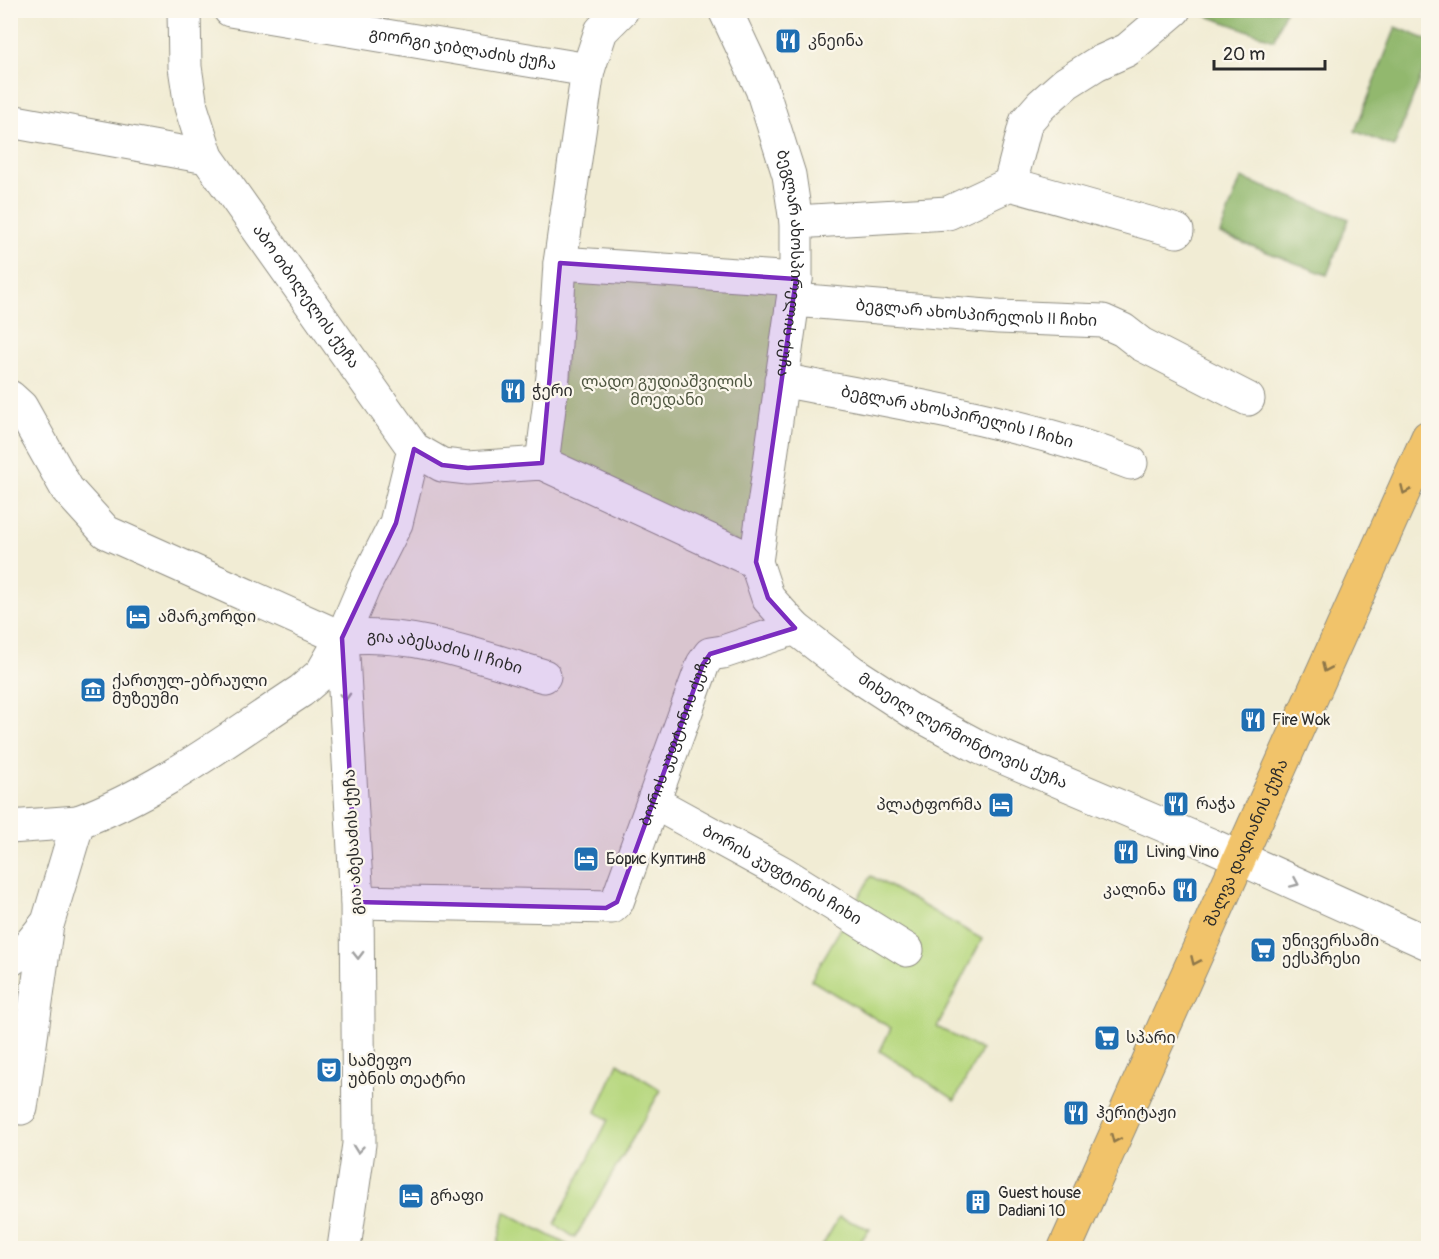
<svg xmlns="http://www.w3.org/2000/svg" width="1439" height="1259" viewBox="0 0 1439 1259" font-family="Pangolin,'Noto Sans Georgian',sans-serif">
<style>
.green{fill:#b8d880;stroke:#728256;stroke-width:1.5}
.forest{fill:#92b86e;stroke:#5e724c;stroke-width:1.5}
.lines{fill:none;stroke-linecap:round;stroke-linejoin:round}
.minor-casing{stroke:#8e8c80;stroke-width:35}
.major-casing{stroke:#8e8c80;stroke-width:35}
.minor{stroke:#fff;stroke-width:33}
.major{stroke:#f1c36a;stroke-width:33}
.oneway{stroke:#8e774a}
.oneway2{stroke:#a0a0a0}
.marked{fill:#7b2cbf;fill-opacity:0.2;stroke:#7b2cbf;stroke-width:4.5;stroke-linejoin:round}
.labels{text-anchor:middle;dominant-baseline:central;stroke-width:4.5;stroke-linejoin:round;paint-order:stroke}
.poi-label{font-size:16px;fill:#2b2b2b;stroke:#fbf7ec;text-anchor:start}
.street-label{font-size:16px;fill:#2b2b2b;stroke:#fbf7ec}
.park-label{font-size:16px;fill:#4e5640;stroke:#fbf7ec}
</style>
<rect width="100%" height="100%" fill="#fbf7ec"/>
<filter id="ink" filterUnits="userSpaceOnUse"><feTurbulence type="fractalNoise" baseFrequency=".0167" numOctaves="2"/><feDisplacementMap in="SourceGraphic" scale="12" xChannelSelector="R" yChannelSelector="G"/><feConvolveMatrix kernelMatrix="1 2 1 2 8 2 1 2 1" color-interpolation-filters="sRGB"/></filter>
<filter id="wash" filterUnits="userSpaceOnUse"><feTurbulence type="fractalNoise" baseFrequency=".008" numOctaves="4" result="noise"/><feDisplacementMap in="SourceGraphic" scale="24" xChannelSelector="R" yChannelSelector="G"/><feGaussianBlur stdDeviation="1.35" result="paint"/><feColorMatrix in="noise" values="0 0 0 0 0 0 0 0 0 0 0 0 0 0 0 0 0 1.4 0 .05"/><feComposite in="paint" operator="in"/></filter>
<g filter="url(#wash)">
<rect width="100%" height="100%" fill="#f1ecd4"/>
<g class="green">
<polygon points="576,274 788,288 751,549 552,458"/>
<polygon points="871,876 982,939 937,1027 981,1050 955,1100 880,1051 891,1028 811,980"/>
<polygon points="618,1063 661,1090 575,1238 555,1224 608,1120 596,1112"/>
<polygon points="505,1212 570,1246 572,1248 497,1248"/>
<polygon points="839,1217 870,1229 855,1248 821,1248"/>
</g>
<g class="forest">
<polygon points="1200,10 1285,10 1285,11 1274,40 1199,13"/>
<polygon points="1396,27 1428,40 1428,59 1394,147 1355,131"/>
<polygon points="1241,178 1349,219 1327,275 1220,234"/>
</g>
</g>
<g filter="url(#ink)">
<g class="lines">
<g class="minor-casing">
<g id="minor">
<path id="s1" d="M184 10 185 67 191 107 207 157 414 449 442 465 468 468 542 463 756 562"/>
<path id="s2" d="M230 10 588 70"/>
<path id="s3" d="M725 10 762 89 789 175 796 222V279L756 562 768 598 795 628 852 672 912 711 981 748 1213 846 1428 943"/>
<polyline points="10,121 207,157"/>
<polyline points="1010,184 1026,122 1041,105 1066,83 1096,64 1127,50 1174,10"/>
<polyline points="796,222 948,213 1010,184 1177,231"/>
<polyline points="560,263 796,279"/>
<path id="s4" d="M794 300 999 317 1103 321 1123 330 1141 344 1248 399"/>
<path id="s5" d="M781 380C899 403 1019 420 1131 463"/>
<path id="s6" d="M10 397 21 407 67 489 106 532 342 638C410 630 480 657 544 676"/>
<polyline points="542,463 553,376 560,263 588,70 601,31 622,10"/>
<path id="s7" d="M655 803 783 873 907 950"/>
<polyline points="10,827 78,822"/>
<path id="s8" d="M357 902 612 907 617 902 703 664 710 654 723 652 795 628"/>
<path d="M10 960 27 948 48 922 78 822C159 792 229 738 301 691L322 673 342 638"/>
<polyline points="21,1108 47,924"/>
<polyline points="344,1248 359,1144 357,902 342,638 364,586 396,523 414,449"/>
</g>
</g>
<g class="major-casing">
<g id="major">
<path id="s9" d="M1065 1248 1428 437"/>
</g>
</g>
<use href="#minor" class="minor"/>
<use href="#major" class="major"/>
</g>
<defs><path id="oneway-chevron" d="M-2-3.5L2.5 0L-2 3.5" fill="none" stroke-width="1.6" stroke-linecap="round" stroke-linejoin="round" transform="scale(1.5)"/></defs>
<g class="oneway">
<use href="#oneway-chevron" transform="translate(1405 490) rotate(114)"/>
<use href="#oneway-chevron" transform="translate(1326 668) rotate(114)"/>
<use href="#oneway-chevron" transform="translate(1195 961) rotate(114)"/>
<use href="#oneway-chevron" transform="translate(1115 1139) rotate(114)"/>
</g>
<g class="oneway2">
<use href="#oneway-chevron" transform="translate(345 697) rotate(87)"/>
<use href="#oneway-chevron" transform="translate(1295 883) rotate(24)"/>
<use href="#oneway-chevron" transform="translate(358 955) rotate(89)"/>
<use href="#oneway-chevron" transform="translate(358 1149) rotate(96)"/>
</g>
</g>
<path class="marked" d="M560 263 796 279 756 562 768 598 795 628 710 654 703 664 617 902 606 908 357 902 342 638 396 523 414 449 442 465 468 468 542 463Z"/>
<defs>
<g id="restaurant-square" transform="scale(1.35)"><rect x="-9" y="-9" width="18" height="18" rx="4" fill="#1f6fb2" stroke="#fbf7ec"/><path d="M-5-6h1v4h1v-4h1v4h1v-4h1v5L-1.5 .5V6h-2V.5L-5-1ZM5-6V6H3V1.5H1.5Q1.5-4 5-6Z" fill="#fff"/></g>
<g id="hotel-square" transform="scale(1.35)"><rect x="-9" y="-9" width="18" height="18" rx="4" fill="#1f6fb2" stroke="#fbf7ec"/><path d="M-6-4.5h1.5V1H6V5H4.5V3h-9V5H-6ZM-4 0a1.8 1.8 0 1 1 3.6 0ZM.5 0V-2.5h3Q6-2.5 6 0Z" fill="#fff"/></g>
<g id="museum-square" transform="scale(1.35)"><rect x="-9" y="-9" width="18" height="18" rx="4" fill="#1f6fb2" stroke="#fbf7ec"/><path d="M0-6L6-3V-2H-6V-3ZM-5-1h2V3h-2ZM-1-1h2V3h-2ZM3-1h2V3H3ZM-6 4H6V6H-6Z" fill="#fff"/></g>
<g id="supermarket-square" transform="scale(1.35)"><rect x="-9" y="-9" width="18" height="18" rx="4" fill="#1f6fb2" stroke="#fbf7ec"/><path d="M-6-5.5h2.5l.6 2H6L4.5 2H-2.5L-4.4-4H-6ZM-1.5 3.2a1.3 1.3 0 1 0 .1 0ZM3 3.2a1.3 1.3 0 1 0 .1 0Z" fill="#fff"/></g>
<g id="theatre-square" transform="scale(1.35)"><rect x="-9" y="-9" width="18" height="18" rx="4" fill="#1f6fb2" stroke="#fbf7ec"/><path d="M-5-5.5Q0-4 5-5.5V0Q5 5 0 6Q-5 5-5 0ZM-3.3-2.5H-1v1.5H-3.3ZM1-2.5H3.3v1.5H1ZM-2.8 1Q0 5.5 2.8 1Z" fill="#fff"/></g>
<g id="building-square" transform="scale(1.35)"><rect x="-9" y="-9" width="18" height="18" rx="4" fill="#1f6fb2" stroke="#fbf7ec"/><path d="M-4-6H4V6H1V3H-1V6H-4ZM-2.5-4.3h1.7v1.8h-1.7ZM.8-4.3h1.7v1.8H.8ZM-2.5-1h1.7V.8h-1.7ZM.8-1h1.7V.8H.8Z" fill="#fff"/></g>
</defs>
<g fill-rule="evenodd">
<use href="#restaurant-square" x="788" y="41"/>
<use href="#restaurant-square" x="513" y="391"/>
<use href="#hotel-square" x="138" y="617"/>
<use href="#museum-square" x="93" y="690"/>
<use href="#restaurant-square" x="1253" y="720"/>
<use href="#restaurant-square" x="1176" y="804"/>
<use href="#hotel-square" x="1001" y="805"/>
<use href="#restaurant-square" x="1126" y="852"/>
<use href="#hotel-square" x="586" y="859"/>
<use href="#restaurant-square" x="1185" y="890"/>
<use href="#supermarket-square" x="1263" y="950"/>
<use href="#supermarket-square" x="1107" y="1038"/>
<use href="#theatre-square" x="329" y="1070"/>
<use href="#restaurant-square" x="1076" y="1113"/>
<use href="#hotel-square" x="411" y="1196"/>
<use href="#building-square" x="978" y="1202"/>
</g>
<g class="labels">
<g class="poi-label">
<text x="808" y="41">კნეინა</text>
<text x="532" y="391">ჭერი</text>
<text x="158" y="617">ამარკორდი</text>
<text x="112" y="681">ქართულ-ებრაული<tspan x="112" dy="18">მუზეუმი</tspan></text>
<text x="1272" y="720">Fire Wok</text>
<text x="1196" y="804">რაჭა</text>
<text x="982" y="805" text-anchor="end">პლატფორმა</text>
<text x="1146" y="852">Living Vino</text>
<text x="606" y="859">Борис Куптин8</text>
<text x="1166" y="890" text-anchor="end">კალინა</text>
<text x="1282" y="941">უნივერსამი<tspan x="1282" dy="18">ექსპრესი</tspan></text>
<text x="1126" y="1038">სპარი</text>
<text x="348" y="1061">სამეფო<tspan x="348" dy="18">უბნის თეატრი</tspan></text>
<text x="1096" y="1113">ჰერიტაჟი</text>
<text x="998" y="1193">Guest house<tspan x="998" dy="18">Dadiani 10</tspan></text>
<text x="430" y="1196">გრაფი</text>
</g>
<g class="street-label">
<text stroke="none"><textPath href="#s2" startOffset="236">გიორგი ჯიბლაძის ქუჩა</textPath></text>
<text stroke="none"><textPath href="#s3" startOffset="266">ბეგლარ ახოსპირელის ქუჩა</textPath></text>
<text stroke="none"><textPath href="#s1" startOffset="321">აბო თბილელის ქუჩა</textPath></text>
<text stroke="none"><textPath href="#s4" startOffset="183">ბეგლარ ახოსპირელის II ჩიხი</textPath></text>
<text stroke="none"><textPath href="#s5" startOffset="180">ბეგლარ ახოსპირელის I ჩიხი</textPath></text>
<text stroke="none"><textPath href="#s6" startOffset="530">გია აბესაძის II ჩიხი</textPath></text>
<text stroke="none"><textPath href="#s3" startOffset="844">მიხეილ ლერმონტოვის ქუჩა</textPath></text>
<text stroke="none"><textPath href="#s8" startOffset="434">ბორის კუფტინის ქუჩა</textPath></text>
<text transform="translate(353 842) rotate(-93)">გია აბესაძის ქუჩა</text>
<text stroke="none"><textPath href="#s9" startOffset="444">შალვა დადიანის ქუჩა</textPath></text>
<text stroke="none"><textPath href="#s7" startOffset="146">ბორის კუფტინის ჩიხი</textPath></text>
</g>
<g class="park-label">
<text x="667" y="382">ლადო გუდიაშვილის<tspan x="667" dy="18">მოედანი</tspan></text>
</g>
</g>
<rect width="1439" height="1259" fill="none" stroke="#fbf7ec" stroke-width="36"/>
<path d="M1214 60v9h111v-9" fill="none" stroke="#2b2b2b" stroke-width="3"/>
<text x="1223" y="60" font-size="18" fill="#2b2b2b" stroke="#fbf7ec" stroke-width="4.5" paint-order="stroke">20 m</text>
</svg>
